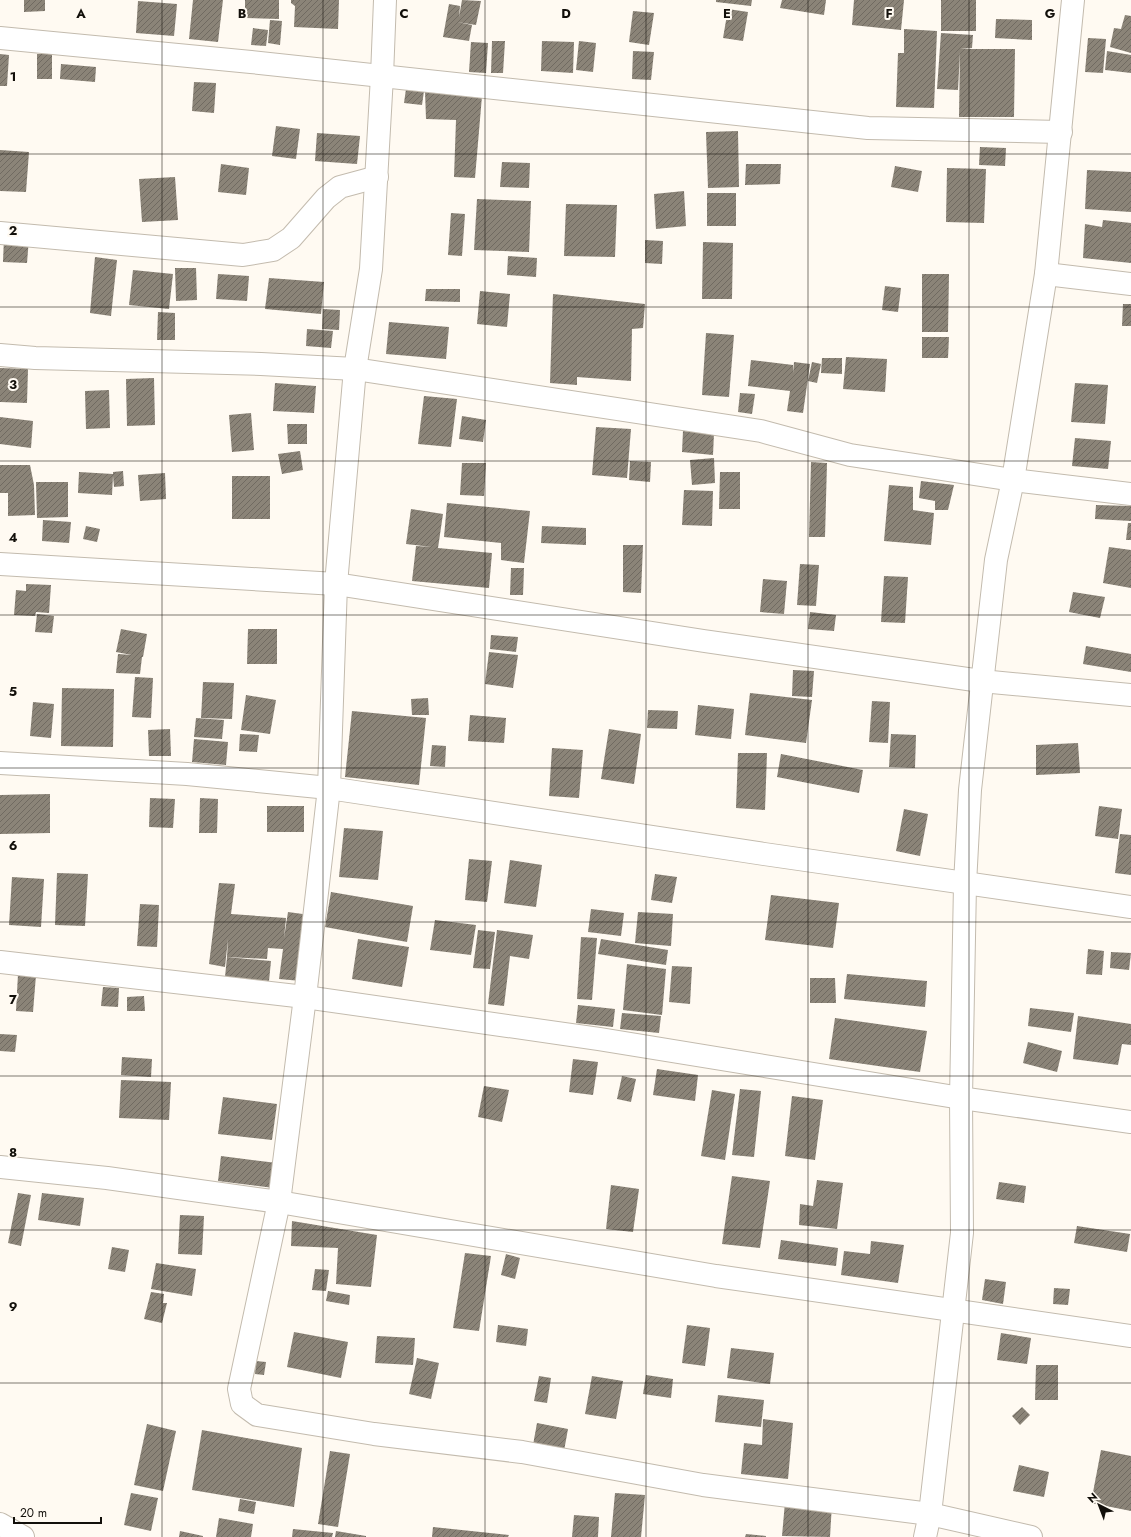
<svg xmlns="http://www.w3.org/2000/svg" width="1131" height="1537" viewBox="0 0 1131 1537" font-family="Jost,sans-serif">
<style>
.building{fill:url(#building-hatch)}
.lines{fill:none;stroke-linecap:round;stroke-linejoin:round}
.minor-casing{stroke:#c3bbae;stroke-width:24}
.minor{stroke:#fff;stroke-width:22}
.grid{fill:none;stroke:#120f0a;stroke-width:1;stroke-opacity:0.55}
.grid-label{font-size:13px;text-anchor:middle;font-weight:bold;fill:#120f0a;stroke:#fffaf2;stroke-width:4;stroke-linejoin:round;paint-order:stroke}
</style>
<defs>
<pattern id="building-hatch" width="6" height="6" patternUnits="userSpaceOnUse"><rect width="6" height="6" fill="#8b8478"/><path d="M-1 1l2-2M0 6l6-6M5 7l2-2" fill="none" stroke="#706a61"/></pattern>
</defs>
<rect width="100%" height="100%" fill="#fffaf2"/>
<g class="building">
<polygon points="24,0 45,0 45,11 24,12"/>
<polygon points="193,0 223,0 218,42 189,39"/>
<polygon points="245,0 279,0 279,19 245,18"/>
<polygon points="291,0 339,0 338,29 294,27 295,6 291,3"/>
<polygon points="462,0 481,1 476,25 457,22 472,25 469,41 443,37 449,4 460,6 459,17"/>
<polygon points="716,0 752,0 751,6 716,2"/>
<polygon points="782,0 826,0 824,15 780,8"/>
<polygon points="854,0 904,0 901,30 852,25"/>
<rect x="941" y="0" width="35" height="31"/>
<polygon points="138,1 177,4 174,36 136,33"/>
<polygon points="728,9 748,12 743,41 723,38"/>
<polygon points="633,11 654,13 649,45 629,42"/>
<polygon points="1125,15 1131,16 1131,53 1110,47 1114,28 1121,29"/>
<polygon points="996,19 1032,20 1032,40 995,38"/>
<polygon points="270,20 282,21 280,45 268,43"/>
<polygon points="253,28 268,30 266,46 251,45"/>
<polygon points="904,29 937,31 934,108 896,107 898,53 904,53"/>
<polygon points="941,33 973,35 972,48 960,49 1015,49 1014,117 959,117 960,52 958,90 937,89"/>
<polygon points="1088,38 1106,39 1103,73 1085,72"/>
<polygon points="492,41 505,41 503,73 491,73"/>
<polygon points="542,41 574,42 573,73 541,71"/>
<polygon points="579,41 596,43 593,72 576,70"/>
<polygon points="471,42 488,43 486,73 469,72"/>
<polygon points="633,51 654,52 651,80 632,79"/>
<polygon points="1107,51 1131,55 1131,73 1105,70"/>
<polygon points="0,54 9,55 7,86 0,86"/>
<rect x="37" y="54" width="15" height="25"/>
<polygon points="61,64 96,67 95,82 60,79"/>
<polygon points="194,82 216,83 214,113 192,111"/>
<polygon points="406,89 424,91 422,105 404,103"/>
<polygon points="425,91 482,96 475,178 454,177 456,120 426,119"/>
<polygon points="276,126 300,129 296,159 272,156"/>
<polygon points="738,131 739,187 708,188 706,132"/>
<polygon points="317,133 360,136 357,164 315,161"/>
<polygon points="980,147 1006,148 1005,166 979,165"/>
<polygon points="0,150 29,152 26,192 0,191"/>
<polygon points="502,162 530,163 529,188 500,187"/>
<polygon points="221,164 249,168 246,195 218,192"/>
<polygon points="746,164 781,164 780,184 745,185"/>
<polygon points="895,166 922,171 918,192 891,187"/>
<polygon points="947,168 986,169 984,223 946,222"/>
<polygon points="1087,170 1131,172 1131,212 1085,209"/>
<polygon points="175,177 178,220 142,222 139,179"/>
<polygon points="684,191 686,226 656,229 654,194"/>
<rect x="707" y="193" width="29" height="33"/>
<polygon points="477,199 531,201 529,252 474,250"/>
<polygon points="566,204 617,205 615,257 564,256"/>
<polygon points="451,213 465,214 462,256 448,255"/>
<polygon points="1103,220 1131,223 1131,263 1083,258 1085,224 1102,227"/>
<polygon points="4,237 29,238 27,263 3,262"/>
<polygon points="645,240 663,241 662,264 645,263"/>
<polygon points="703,242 733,243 732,299 702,299"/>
<polygon points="508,256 537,258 536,277 507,275"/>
<polygon points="95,257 117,260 111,316 90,313"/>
<polygon points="175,268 196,268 197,300 176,301"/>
<polygon points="133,270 173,274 169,309 129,305"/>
<polygon points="218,274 249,276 247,301 216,299"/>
<polygon points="922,274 949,274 948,332 922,332"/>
<polygon points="269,278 324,282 321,314 265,309"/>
<polygon points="885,286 901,288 898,312 882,310"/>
<polygon points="426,289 460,289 460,302 425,301"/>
<polygon points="480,291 510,294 507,327 477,324"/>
<polygon points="553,294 645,304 643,328 632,329 631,381 577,377 577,385 550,383"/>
<polygon points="1123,304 1131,304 1131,326 1122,326"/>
<polygon points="323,309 340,310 339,330 322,329"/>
<polygon points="158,312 175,313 175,340 157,340"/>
<polygon points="389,322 449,327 446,359 386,354"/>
<polygon points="307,329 333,331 331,348 306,346"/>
<polygon points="706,333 734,335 729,397 702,395"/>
<polygon points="922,337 949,337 948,358 922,358"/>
<polygon points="846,357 887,359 885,392 843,389"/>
<polygon points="822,358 842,358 842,374 821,373"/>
<polygon points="751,360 793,365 793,373 794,362 810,364 803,413 787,411 790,391 748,386"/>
<polygon points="812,362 821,364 817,383 808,381"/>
<polygon points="0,368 28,369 27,403 0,402"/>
<polygon points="154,378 155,425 127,426 126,379"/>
<polygon points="275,383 316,386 314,413 273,411"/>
<polygon points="1075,383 1108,385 1105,424 1071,422"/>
<polygon points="109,390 110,428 86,429 85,391"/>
<polygon points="740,393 755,394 752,414 738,412"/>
<polygon points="424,396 457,399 451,447 418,444"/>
<polygon points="251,413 254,450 232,452 229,415"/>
<polygon points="462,416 486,420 483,442 459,439"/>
<polygon points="0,417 33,421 31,448 0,444"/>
<polygon points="287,424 307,424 307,444 288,444"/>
<polygon points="596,427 631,429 627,478 592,475"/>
<polygon points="683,431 714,433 713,455 682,452"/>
<polygon points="1075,438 1111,441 1108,469 1072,466"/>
<polygon points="300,451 303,470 282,474 278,454"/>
<polygon points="714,458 715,483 692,485 690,460"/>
<polygon points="630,461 651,462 650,482 629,480"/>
<polygon points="811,462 827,463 825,537 809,537"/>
<polygon points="462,463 486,463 484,496 460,495"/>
<polygon points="0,465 30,465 34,485 35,515 8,516 8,493 0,493"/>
<polygon points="123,471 124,486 114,487 113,476 112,495 78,493 79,472 113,474 113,472"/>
<polygon points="720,472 740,472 740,509 719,509"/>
<polygon points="165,473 166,499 140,501 138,475"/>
<rect x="232" y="476" width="38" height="43"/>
<polygon points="921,481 954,485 948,510 935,510 935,501 919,498"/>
<polygon points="36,482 68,482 68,517 37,518"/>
<polygon points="889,485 913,487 913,510 934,513 931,545 884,541"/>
<polygon points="684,490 713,491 712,526 682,525"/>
<polygon points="447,503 530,511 524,563 501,560 501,543 444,537"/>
<polygon points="1096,505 1131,506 1131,521 1095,519"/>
<polygon points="411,509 443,514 438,548 492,553 489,588 412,581 416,546 432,547 406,544"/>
<polygon points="43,520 71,522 69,543 42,541"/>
<polygon points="1128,523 1131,523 1131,540 1126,540"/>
<polygon points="86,526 100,529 97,542 83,539"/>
<polygon points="542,526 586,528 586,545 541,543"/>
<polygon points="623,545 643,545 641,593 623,592"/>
<polygon points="1109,547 1131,550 1131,588 1103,583"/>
<polygon points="800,564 819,565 816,606 797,605"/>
<polygon points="511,568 524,568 523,595 510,595"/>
<polygon points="884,576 908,577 905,623 881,622"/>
<polygon points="763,579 787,581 784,614 760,612"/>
<polygon points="26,584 51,585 49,613 36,612 35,616 14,615 16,590 26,591"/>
<polygon points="1073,592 1105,597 1100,618 1069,612"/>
<polygon points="810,612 836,615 834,631 808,629"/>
<polygon points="37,614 54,616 52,633 35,632"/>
<polygon points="121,629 147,634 143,657 142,657 140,674 116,673 118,654 132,655 116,652"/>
<polygon points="248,629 277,629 277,664 247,664"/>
<polygon points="491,635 518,637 516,652 490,649"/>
<polygon points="1086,646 1131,654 1131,672 1083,664"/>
<polygon points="489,652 518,655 513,688 485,684"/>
<polygon points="793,670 814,671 812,697 792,696"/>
<polygon points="135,677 153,678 151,718 132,717"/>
<polygon points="203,682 234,683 232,719 201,718"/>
<polygon points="62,688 114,689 113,747 61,746"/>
<polygon points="750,693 812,700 806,743 745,735"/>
<polygon points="246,695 276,700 270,734 241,730"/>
<polygon points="428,698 429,715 412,715 411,699"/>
<polygon points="872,701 890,702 888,743 869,742"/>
<polygon points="33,702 54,704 51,738 30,736"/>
<polygon points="698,705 734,709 731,739 695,735"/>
<polygon points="648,710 678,711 677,729 647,728"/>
<polygon points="352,711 426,718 419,785 345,777"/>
<polygon points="470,715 506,718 504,743 468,741"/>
<polygon points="196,718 224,720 222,739 194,737"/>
<polygon points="170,729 171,756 149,756 148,730"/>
<polygon points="609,729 641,734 634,784 601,779"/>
<polygon points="240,734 259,735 257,752 239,751"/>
<polygon points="891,734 916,735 915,768 889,767"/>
<polygon points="194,739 228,742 226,765 192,762"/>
<polygon points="1078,743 1080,773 1036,775 1036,745"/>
<polygon points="432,745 446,746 445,767 430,766"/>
<polygon points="552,748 583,750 579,798 549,796"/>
<polygon points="738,753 767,753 765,810 736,808"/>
<polygon points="781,754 863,770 859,793 777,777"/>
<polygon points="50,794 50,833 0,834 0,795"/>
<polygon points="150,798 175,799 173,828 149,827"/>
<polygon points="200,798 218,799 217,833 199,833"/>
<rect x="267" y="806" width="37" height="26"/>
<polygon points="1099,806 1122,809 1118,839 1095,836"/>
<polygon points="904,809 928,814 920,856 896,851"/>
<polygon points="344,828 383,831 378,880 339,877"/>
<polygon points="1120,834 1131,835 1131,875 1115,873"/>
<polygon points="469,859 492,861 487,902 465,900"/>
<polygon points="510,860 542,865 536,907 504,903"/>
<polygon points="57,873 88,874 85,926 55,925"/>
<polygon points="655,874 677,877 672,903 651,900"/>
<polygon points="12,877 44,879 41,927 9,925"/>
<polygon points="219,883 235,884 231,914 286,918 284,938 288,912 310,915 301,981 279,979 283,949 268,948 267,959 227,957 228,939 225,967 209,964"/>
<polygon points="331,892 413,906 407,942 325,927"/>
<polygon points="771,895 839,903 833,948 765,940"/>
<polygon points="140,904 159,905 157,947 137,946"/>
<polygon points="591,909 624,913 621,936 588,932"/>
<polygon points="638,912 673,914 671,946 635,943"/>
<polygon points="435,920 476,925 471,955 430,950"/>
<polygon points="478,930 495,932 490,969 473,968"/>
<polygon points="497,930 533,935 529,959 510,956 504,1006 488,1004"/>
<polygon points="581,937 597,938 592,1000 577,999"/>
<polygon points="358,939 409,947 402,987 352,979"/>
<polygon points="601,939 668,950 666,965 598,954"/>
<polygon points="1088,949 1104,951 1102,975 1086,974"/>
<polygon points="1111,952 1131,953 1129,970 1110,968"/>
<polygon points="227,957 271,961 269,981 225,977"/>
<polygon points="627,964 666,969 662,1015 623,1010"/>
<polygon points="672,966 692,967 690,1004 669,1002"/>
<polygon points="18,974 36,975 33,1012 16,1011"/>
<polygon points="847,974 927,981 925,1007 844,999"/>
<polygon points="810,978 835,978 836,1003 810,1003"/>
<polygon points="103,987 119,988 118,1007 101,1006"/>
<polygon points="144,996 145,1011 127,1011 127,997"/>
<polygon points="578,1005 615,1009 613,1027 576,1023"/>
<polygon points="1030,1008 1074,1013 1071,1032 1028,1026"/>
<polygon points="622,1013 661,1016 659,1033 620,1029"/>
<polygon points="1078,1016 1131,1024 1131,1045 1122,1044 1118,1065 1073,1059"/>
<polygon points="835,1018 927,1031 920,1072 829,1059"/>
<polygon points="0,1034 17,1035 15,1052 0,1051"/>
<polygon points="1028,1042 1062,1051 1057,1072 1023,1063"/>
<polygon points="122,1057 152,1059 151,1077 121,1075"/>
<polygon points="573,1059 598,1062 593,1095 569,1092"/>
<polygon points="657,1069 698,1075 695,1101 653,1095"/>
<polygon points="622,1076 636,1079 631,1102 617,1099"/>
<polygon points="121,1080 171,1082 169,1120 119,1118"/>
<polygon points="484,1086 509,1090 502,1122 478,1117"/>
<polygon points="740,1089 761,1091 754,1157 732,1155"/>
<polygon points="712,1090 735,1094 725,1160 701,1156"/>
<polygon points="792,1096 823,1100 815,1160 785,1156"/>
<polygon points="223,1097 277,1104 272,1140 218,1134"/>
<polygon points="221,1156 277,1163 274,1188 218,1181"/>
<polygon points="732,1176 770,1181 760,1248 722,1244"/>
<polygon points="817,1180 843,1183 837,1229 799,1225 800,1204 813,1206"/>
<polygon points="999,1182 1026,1186 1024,1203 996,1199"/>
<polygon points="611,1185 639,1189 633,1232 606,1229"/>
<polygon points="18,1193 31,1195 21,1246 8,1243"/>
<polygon points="42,1193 84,1198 80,1226 38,1220"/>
<polygon points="180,1215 204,1216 202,1255 178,1254"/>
<polygon points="292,1221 377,1235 371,1287 336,1284 338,1248 291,1246"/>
<polygon points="1077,1226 1130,1234 1127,1252 1074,1243"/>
<polygon points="781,1240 838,1248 836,1266 778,1259"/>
<polygon points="871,1241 904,1245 898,1283 841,1275 844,1251 870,1254"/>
<polygon points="112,1247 129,1250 125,1272 108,1269"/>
<polygon points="465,1253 491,1256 479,1331 453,1328"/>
<polygon points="506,1254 520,1258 515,1279 501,1275"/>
<polygon points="156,1263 196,1269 192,1296 151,1289"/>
<polygon points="315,1269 329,1270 326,1291 312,1290"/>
<polygon points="985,1279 1006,1282 1003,1304 982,1300"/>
<polygon points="1054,1288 1070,1289 1068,1305 1053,1304"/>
<polygon points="328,1291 350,1295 349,1305 326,1301"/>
<polygon points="151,1292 164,1294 163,1303 167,1303 162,1323 144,1319"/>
<polygon points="498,1325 528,1329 526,1346 496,1342"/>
<polygon points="687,1325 710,1328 705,1366 682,1363"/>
<polygon points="294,1332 348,1342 341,1378 287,1367"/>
<polygon points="1001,1333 1031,1338 1027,1364 997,1360"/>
<polygon points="377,1336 415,1338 413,1365 375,1363"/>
<polygon points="731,1348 774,1353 770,1384 727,1378"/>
<polygon points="417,1358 439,1363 431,1399 409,1394"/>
<polygon points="256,1361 266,1362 264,1375 255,1374"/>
<polygon points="1036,1365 1058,1365 1058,1400 1035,1400"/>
<polygon points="646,1375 673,1379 671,1398 643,1394"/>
<polygon points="539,1376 551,1378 547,1403 534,1401"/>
<polygon points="592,1376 623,1381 616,1419 585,1414"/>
<polygon points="718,1395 764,1400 761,1427 715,1422"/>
<polygon points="1022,1407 1030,1415 1020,1425 1012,1416"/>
<polygon points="763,1419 793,1423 788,1479 741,1474 744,1443 762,1445"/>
<polygon points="537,1423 568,1429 564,1451 533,1445"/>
<polygon points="147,1424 176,1431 163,1491 134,1485"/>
<polygon points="202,1430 302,1448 294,1507 192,1490"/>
<polygon points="1101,1450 1131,1456 1131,1511 1091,1503"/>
<polygon points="330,1451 350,1454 338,1527 318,1524"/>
<polygon points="1019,1465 1049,1472 1044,1497 1013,1491"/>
<polygon points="131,1493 158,1498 151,1531 124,1525"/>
<polygon points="615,1493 645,1495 641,1537 611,1537"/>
<polygon points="240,1499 256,1502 254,1514 238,1511"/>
<polygon points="785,1502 832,1503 830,1537 782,1536"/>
<polygon points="574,1515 599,1517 598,1537 572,1537"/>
<polygon points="219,1518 253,1524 251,1537 216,1537"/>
<polygon points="433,1527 509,1535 508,1537 432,1537"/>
<polygon points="293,1529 333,1533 332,1537 292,1537"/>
<polygon points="180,1531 203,1536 203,1537 179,1537"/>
<polygon points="336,1531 366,1536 366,1537 335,1537"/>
<polygon points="746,1534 766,1536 766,1537 745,1537"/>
</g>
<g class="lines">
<g class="minor-casing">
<g id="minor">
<polyline points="385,0 382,76 371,269 355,369 336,584 329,788 305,997 279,1202 239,1389 242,1404 257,1415 374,1434 522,1452 703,1485 930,1514 1031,1537"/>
<polyline points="0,38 251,62 868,128 1061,132"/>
<polyline points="0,233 243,255 273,250 291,238 326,198 340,187 377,177"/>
<polyline points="1046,274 1131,284"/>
<polyline points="0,355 35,358 261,364 355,369 761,431 850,455 1013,480 1131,494"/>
<polyline points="0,564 336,584 704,641 981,681 1131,695"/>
<polyline points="0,763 187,774 329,788 764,854 1131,907"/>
<polyline points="0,962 305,997 599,1039 961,1098 1131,1122"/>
<polyline points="0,1167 107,1178 279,1202 716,1276 1131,1336"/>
<polyline points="0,1524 23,1537"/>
<polyline points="925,1537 930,1514 962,1233 961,1098 965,884 970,790 996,560 1013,480 1046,274 1073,0"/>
</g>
</g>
<use href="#minor" class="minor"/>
</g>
<path class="grid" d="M162 0V1537M323 0V1537M485 0V1537M646 0V1537M808 0V1537M969 0V1537M0 154H1131M0 307H1131M0 461H1131M0 615H1131M0 768H1131M0 922H1131M0 1076H1131M0 1230H1131M0 1383H1131"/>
<g class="grid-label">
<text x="81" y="18">A</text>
<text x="242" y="18">B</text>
<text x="404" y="18">C</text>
<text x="566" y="18">D</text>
<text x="727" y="18">E</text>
<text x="889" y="18">F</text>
<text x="1050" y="18">G</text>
<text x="13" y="81">1</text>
<text x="13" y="235">2</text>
<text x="13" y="389">3</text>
<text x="13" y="542">4</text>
<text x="13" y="696">5</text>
<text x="13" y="850">6</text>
<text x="13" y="1004">7</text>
<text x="13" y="1157">8</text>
<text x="13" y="1311">9</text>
</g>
<g transform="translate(1099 1505) rotate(318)" stroke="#fffaf2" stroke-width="3" paint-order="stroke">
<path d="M0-3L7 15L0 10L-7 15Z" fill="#120f0a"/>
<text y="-6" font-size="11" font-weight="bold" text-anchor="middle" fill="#120f0a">N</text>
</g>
<path d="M14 1517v6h87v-6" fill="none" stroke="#120f0a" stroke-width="2"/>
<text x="20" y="1517" font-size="12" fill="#120f0a" stroke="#fffaf2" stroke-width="3" paint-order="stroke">20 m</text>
</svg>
